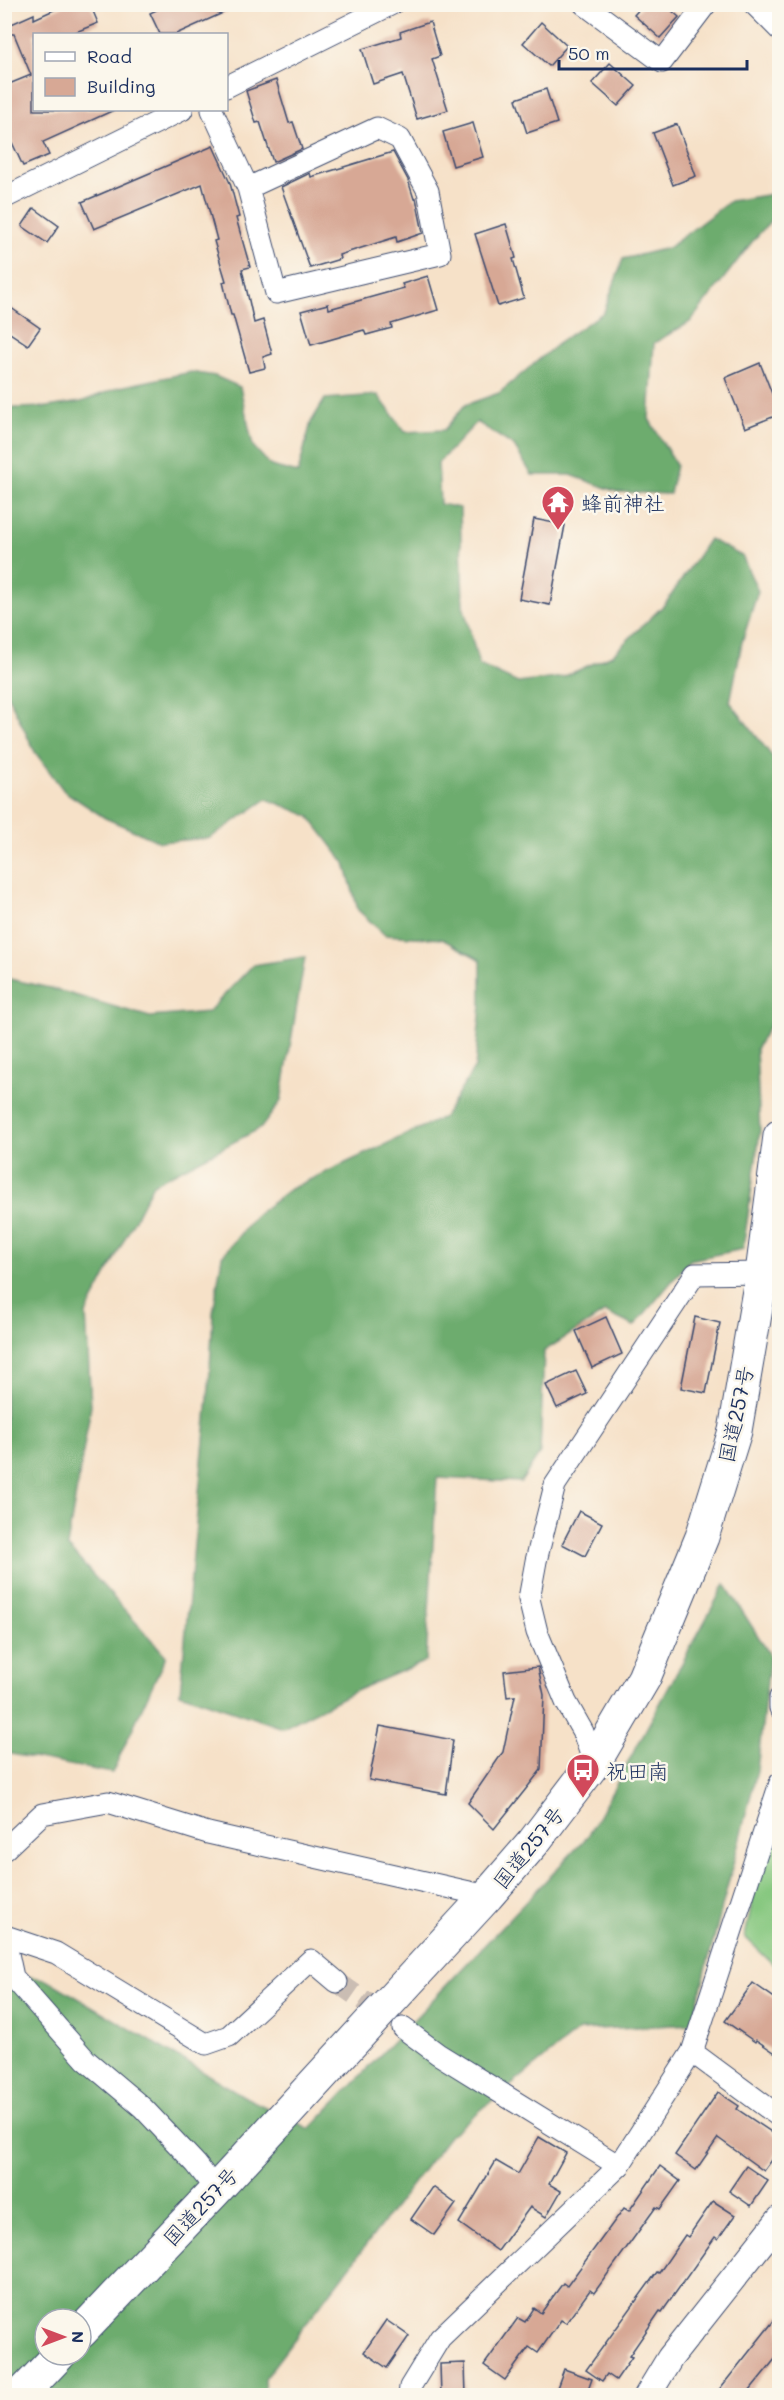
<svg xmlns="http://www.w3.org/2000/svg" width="784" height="2400" viewBox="0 0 784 2400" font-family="Mali,'Klee One',sans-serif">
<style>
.green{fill:#87c880;stroke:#517c6f;stroke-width:1.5}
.forest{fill:#6dac6e;stroke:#446e66;stroke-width:1.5;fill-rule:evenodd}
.building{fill:#d7a895}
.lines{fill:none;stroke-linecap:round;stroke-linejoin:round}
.minor-tunnel{stroke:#cabdb3;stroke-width:21;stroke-dasharray:21 10;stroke-linecap:butt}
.minor-casing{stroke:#3c4a6e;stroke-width:23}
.tertiary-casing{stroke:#3c4a6e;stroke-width:28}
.trunk-casing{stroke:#3c4a6e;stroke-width:35}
.minor{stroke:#fff;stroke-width:21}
.tertiary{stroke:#fff;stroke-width:26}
.trunk{stroke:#fff;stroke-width:33}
.labels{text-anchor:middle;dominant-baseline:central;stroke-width:5;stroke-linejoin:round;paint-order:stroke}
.poi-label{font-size:21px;fill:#1b2f5e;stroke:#fbf7ec;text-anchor:start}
.street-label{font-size:21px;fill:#1b2f5e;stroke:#fbf7ec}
</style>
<rect width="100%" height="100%" fill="#fbf7ec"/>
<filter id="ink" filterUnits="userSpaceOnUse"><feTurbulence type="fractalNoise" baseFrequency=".0167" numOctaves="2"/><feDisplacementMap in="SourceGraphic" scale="12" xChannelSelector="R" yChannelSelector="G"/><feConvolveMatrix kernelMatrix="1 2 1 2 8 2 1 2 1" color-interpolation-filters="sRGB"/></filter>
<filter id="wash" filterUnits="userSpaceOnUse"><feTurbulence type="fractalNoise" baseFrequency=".008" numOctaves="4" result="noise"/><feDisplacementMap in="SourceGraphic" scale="24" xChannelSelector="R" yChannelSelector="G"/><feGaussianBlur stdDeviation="1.35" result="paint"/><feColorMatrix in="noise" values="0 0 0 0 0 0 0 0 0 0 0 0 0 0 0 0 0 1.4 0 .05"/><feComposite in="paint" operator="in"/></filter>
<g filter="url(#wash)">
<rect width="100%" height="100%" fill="#f6e1c8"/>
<polygon class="green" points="779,1767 779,1970 745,1937"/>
<g class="forest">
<polygon points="779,193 779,211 752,242 690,322 654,343 649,419 676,465 670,494 617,492 571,475 532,475 514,446 477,422 438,463 440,504 460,508 463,605 479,665 518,683 563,677 612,655 666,603 709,539 742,556 758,591 742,642 730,702 778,764 780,774 779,1009 756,1049 760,1132 743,1249 690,1260 634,1326 605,1312 544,1351 540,1453 521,1482 437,1478 426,1661 353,1692 283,1728 180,1693 209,1387 213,1313 222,1256 255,1216 290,1189 444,1117 475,1067 481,1005 481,960 442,939 385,935 358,910 345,863 309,816 267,799 210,838 160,842 105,818 64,791 35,752 5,690 5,406 17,408 47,407 81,402 120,387 191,372 215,376 240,387 253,446 271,466 298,473 311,422 325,399 378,395 405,432 444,430 465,405 499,393 561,341 604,312 623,259 668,248 730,201"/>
<polygon points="305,957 281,1101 261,1128 153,1184 86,1314 91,1406 67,1546 166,1656 112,1773 5,1753 5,978 50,988 150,1017 208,1012 253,965"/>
<path d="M725 1584 770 1655 757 1771 692 2024 579 2030 449 2136 264 2379 265 2395 5 2396V1974L46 1979 247 2098 310 2129 588 1836ZM45 2319H81V2355H45Z"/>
</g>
<g id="blocks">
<g class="building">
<polygon points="67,4 90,4 98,23 71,34 34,34 34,110 114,110 43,142 49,155 23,166 4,125 4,86 31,75 14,34 4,34 4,32 11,29 9,25 34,14 34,19"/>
<polygon points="169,4 243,4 176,34 160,34 150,13"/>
<polygon points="644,4 664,4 679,17 660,38 634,15"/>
<polygon points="430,22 440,56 432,59 448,110 417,119 403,74 373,84 362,49 401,37 400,32"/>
<polygon points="541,22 567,46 549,66 523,43"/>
<polygon points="610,63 636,86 618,106 592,83"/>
<polygon points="276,80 289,123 293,122 302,149 273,162 260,122 256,123 246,91"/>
<polygon points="546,89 557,123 527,133 516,99"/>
<polygon points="473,123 483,157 453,166 443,132"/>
<polygon points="677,124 696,176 673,185 653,133"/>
<polygon points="213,146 230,183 239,217 236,218 250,267 242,269 254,323 263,320 272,354 263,357 265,368 249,372 233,315 231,315 223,282 226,281 214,241 217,240 202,184 94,229 82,202"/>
<polygon points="393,152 408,180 414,199 416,198 423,233 397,242 396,237 339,255 340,259 310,268 281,187 310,173 311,177"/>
<polygon points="34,208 59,226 47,243 22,226"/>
<polygon points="506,224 516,258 513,259 524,298 498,306 475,234"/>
<polygon points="428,276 438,310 391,324 392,328 366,335 364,330 311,345 301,311 328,304 329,309 404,288 402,284"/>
<polygon points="4,303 40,328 28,345 4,329"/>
<polygon points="760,363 780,414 745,428 725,378"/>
<polygon points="534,519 565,525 550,605 519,599"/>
<polygon points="606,1317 622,1354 592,1368 576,1331"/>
<polygon points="695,1317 720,1323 706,1393 681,1388"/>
<polygon points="576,1371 587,1394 557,1408 546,1385"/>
<polygon points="579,1511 602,1523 585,1556 562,1544"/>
<polygon points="538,1667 544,1695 541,1770 494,1829 468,1803 503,1752 515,1696 507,1697 504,1671"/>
<polygon points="380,1726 453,1740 446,1794 369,1780"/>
<polygon points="753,1983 780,2002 780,2056 756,2040 755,2042 725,2021"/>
<polygon points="718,2092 739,2106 737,2109 780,2138 780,2149 764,2171 718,2138 696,2170 675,2155"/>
<polygon points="539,2137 566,2153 549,2184 561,2191 546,2217 530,2207 498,2251 459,2223 496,2161 518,2174"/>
<polygon points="660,2166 680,2181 660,2209 656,2207 594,2293 590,2290 566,2323 561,2320 538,2353 529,2347 505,2380 484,2365 518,2318 525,2322 534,2308 541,2313 563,2283 567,2286 624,2208 629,2211"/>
<polygon points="746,2166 768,2181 751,2206 729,2191"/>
<polygon points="433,2187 456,2204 434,2235 411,2219"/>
<polygon points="713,2201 735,2215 718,2239 715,2237 662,2312 660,2311 629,2356 632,2357 616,2380 607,2374 602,2381 586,2370 657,2272 659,2273 685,2235 688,2237"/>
<polygon points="780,2313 780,2353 745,2396 714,2396"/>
<polygon points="386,2320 409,2336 387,2368 364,2352"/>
<polygon points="465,2363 466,2396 441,2396 440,2364"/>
<polygon points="564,2369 592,2379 586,2396 554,2396"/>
</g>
</g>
</g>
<g filter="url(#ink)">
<use href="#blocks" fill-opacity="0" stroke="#3c4a6e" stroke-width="1.5"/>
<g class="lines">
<polyline class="minor-tunnel" points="337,1982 390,2019"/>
<g class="minor-casing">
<g id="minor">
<polyline points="584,4 662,62 706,4"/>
<polyline points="754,4 780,30"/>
<polyline points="226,87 392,4"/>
<polyline points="212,110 248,188 276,293 440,254 428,191 400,139 377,128 248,188"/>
<polyline points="4,198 182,110"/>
<polyline points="780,1698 780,1708"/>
<polyline points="594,1763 583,1732 566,1702 537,1632 529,1599 536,1561 555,1485 695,1274 762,1273"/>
<polyline points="4,1850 42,1814 108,1802 208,1833 487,1896"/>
<polyline points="4,1935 13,1977 86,2060 143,2108 196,2164 216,2190"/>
<polyline points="5,1936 56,1953 206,2044 229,2036 311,1960 337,1982"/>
<polyline points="403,2028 438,2054 619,2166"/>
<polyline points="692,2052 780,2117"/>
<polyline points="409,2396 410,2387 440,2338 619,2166 692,2052 780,1783"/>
</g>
</g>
<g class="tertiary-casing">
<polyline id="tertiary" points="647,2396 670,2358 780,2219"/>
</g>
<g class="trunk-casing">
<g id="trunk">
<polyline points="81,2332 216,2190 487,1896 533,1843 594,1763 644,1678 702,1537 735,1431 762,1273 780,1136"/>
<polyline points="20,2396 59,2355"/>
</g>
</g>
<use href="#minor" class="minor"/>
<use href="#tertiary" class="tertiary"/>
<use href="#trunk" class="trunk"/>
</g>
</g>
<defs>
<g id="temple-pin" transform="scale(1.725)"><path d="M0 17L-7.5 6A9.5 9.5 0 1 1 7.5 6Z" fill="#d1495b" stroke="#fbf7ec"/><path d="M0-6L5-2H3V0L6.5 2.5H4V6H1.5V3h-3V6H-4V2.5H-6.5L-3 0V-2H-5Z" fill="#fff"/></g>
<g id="bus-pin" transform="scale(1.725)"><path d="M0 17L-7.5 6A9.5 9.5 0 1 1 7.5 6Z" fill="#d1495b" stroke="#fbf7ec"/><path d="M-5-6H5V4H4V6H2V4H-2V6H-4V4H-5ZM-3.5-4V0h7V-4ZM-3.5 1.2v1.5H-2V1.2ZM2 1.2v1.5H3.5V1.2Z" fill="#fff"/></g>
</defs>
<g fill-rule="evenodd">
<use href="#temple-pin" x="558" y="502"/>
<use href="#bus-pin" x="583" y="1770"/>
</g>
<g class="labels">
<g class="poi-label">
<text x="581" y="502">蜂前神社</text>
<text x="606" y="1770">祝田南</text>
</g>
<g class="street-label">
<text transform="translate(735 1414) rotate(-78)">国道257号</text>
<text transform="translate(528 1847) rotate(-51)">国道257号</text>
<text transform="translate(200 2206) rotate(-47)">国道257号</text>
</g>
</g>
<rect width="784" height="2400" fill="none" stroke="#fbf7ec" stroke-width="24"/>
<rect x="33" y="33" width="195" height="78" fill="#fbf7ec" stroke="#a1a7b3" stroke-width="1.5"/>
<rect x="45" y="52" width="30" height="9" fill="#ffffff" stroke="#a1a7b3" stroke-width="1.5"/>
<text x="87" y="63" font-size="18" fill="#1b2f5e">Road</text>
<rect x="45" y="78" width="30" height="18" fill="#d7a895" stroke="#a1a7b3" stroke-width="1.5"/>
<text x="87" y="93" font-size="18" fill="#1b2f5e">Building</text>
<g transform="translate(63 2337) rotate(90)"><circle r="28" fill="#fbf7ec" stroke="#a1a7b3" stroke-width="1.5"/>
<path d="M0-4.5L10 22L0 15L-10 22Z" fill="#d1495b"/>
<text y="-9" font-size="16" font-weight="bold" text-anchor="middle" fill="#1b2f5e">N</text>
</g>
<path d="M559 60v9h188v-9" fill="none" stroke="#1b2f5e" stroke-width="3"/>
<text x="568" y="60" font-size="18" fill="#1b2f5e" stroke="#fbf7ec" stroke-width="4.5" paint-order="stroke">50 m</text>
</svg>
